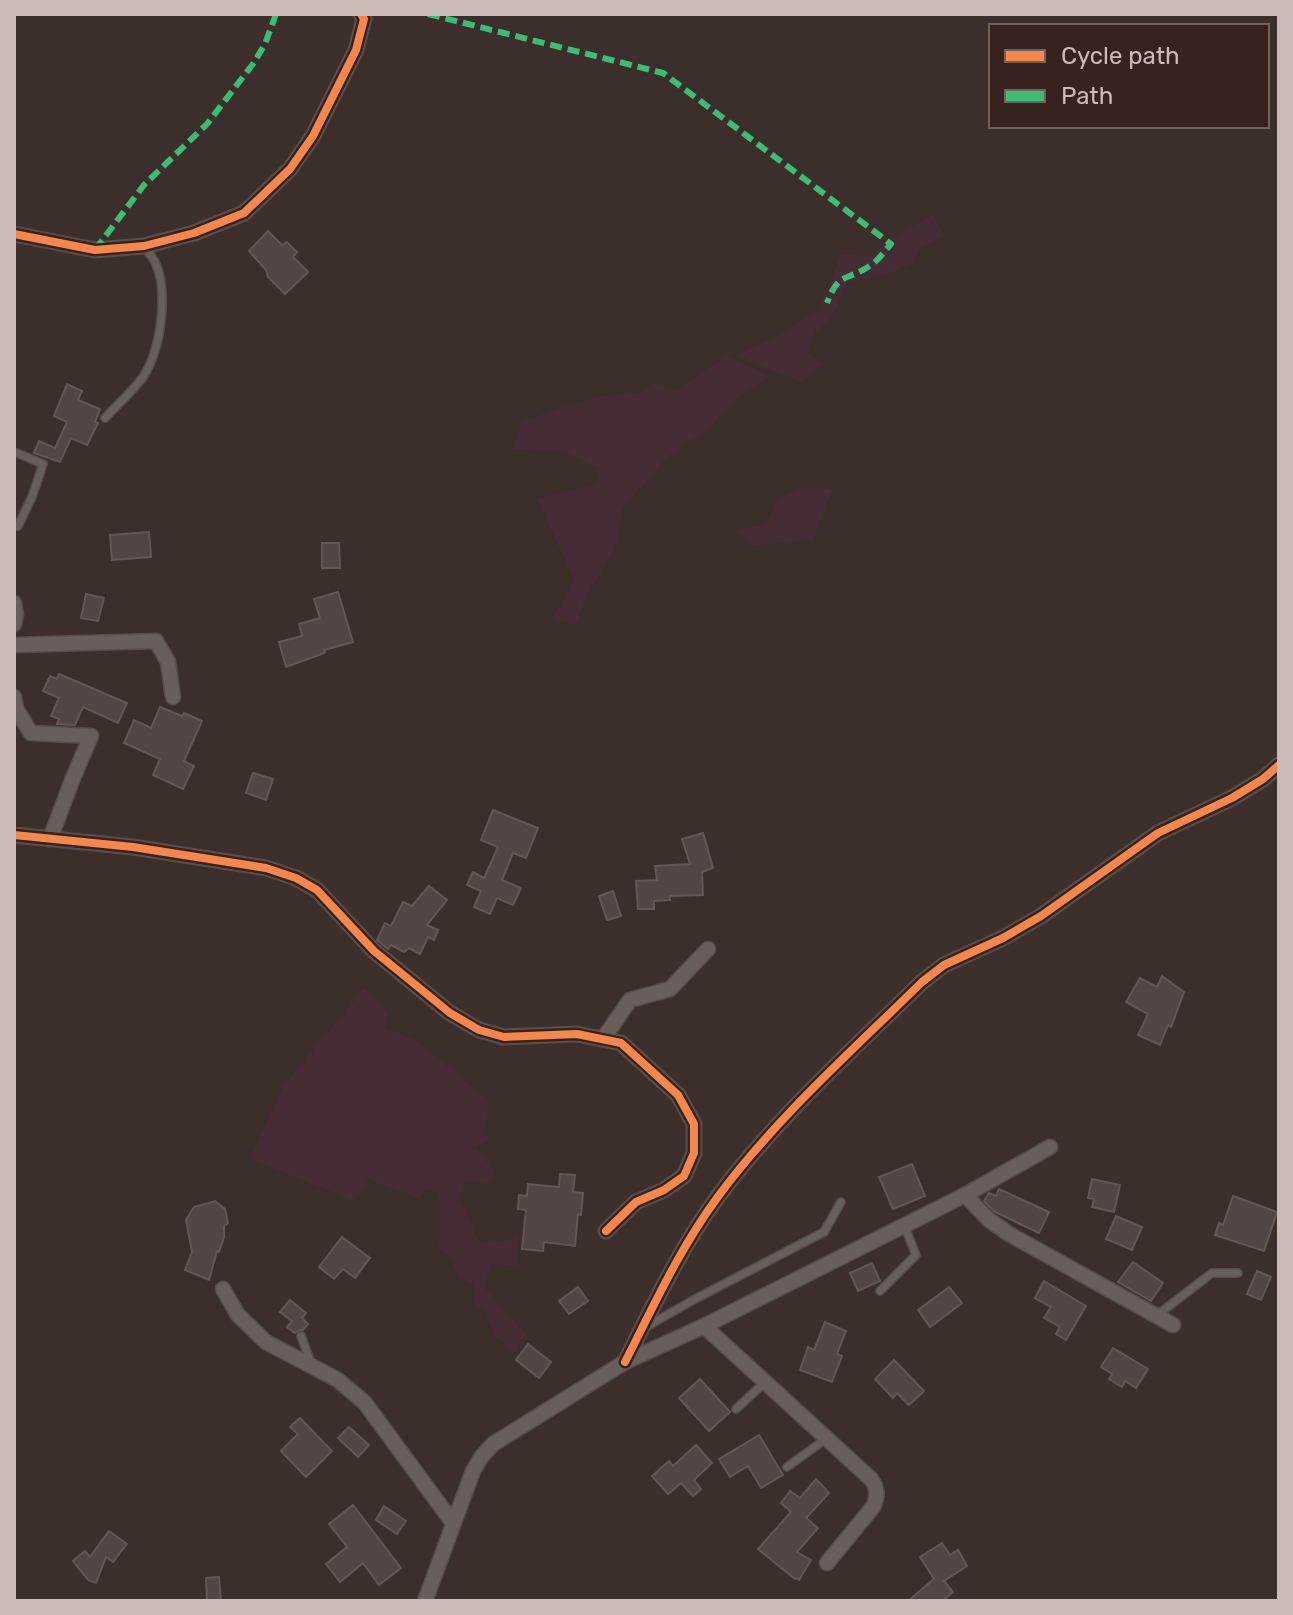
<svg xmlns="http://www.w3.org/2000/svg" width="1293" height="1615" viewBox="0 0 1293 1615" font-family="Rubik,sans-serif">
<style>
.green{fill:#462c34}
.building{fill:#514643;stroke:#625753;stroke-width:2}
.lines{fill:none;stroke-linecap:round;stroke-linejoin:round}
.lane-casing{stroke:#564c49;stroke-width:10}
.street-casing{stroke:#564c49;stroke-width:17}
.lane{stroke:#685f5c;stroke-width:7}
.street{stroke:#685f5c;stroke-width:14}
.quiet{stroke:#3abd76;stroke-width:6;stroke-dasharray:12 6;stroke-linecap:butt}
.cycleway-casing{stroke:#36231e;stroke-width:13}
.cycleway{stroke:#f5874c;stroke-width:8}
</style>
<rect width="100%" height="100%" fill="#3c2f2b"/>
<g class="green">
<polygon points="933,215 945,236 921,247 911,264 886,274 848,283 832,316 815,333 808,353 824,364 802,383 736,355 784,333 820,308 841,254 872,256 884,243"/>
<polygon points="727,356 769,376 732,401 706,432 682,444 663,462 623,508 618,542 585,600 576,625 552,618 574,580 537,499 596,484 600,469 567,452 511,449 523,421 594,397 643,392 652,383 677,390"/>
<polygon points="806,487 833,489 813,540 751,546 737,530 766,524 778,498"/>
<polygon points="364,988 388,1013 387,1029 416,1040 490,1102 483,1133 490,1139 476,1147 494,1171 491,1183 465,1181 459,1198 480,1242 508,1241 519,1229 517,1266 492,1264 484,1287 528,1337 515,1353 494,1336 485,1311 474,1304 474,1285 458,1278 451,1257 439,1248 440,1197 436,1192 426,1188 419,1199 369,1179 354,1201 250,1159 282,1088"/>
</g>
<g class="building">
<polygon points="268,231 282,245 287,242 297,252 293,257 308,272 285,294 268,277 266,270 249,251"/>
<polygon points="67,384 82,391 78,400 100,409 95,422 98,423 87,445 71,438 60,462 34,453 39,441 55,448 67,422 54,416"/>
<polygon points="149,532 151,557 112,560 110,535"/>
<polygon points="322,543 339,543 340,568 322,568"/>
<polygon points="338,592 353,642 324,650 325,653 286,667 279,642 302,636 299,624 320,618 314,599"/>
<polygon points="86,594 104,598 98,621 81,618"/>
<polygon points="59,674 127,703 118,723 83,707 75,725 57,724 59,719 51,716 59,698 43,691 50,676 57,679"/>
<polygon points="160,707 182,716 184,713 202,721 184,761 194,766 183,789 153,775 160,759 124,743 134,720 151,728"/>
<polygon points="253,773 273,779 266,800 246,793"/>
<polygon points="493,810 538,828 526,858 513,853 502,880 521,888 513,905 497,898 490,914 474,907 481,891 467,885 473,872 484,878 498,847 481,840"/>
<polygon points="703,833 713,868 702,872 703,895 670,896 670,900 654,901 654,909 638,909 636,881 657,880 655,866 690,864 682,839"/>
<polygon points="429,886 447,900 427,925 438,930 434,940 428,937 420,954 409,948 404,952 391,945 388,949 377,940 385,923 391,926 403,902 412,906"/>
<polygon points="613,891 621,916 607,920 599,896"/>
<polygon points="1162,976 1184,992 1171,1027 1168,1025 1160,1045 1138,1035 1148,1014 1126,1002 1140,978 1157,987"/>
<polygon points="912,1164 925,1196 893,1209 879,1177"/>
<polygon points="560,1174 575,1175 573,1192 583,1193 581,1215 578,1214 575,1246 544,1242 543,1251 522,1249 526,1210 518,1209 519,1195 527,1196 528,1184 559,1187"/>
<polygon points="1092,1179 1120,1185 1114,1212 1092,1207 1094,1199 1088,1198"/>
<polygon points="999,1189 1049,1212 1039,1233 995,1212 984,1201 989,1193 996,1196"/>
<polygon points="1233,1196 1277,1212 1264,1251 1215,1235 1219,1223 1223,1225"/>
<polygon points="215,1201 225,1209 228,1223 224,1226 224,1237 219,1252 217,1251 209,1280 185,1270 192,1252 186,1220 194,1207"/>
<polygon points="1116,1216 1142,1227 1132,1250 1106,1239"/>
<polygon points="342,1237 370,1258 355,1278 343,1269 334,1279 319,1267"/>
<polygon points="1133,1262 1163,1283 1151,1301 1118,1282"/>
<polygon points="872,1263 880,1281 858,1291 850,1273"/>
<polygon points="1257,1271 1271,1277 1261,1300 1247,1294"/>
<polygon points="1044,1281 1086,1306 1066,1340 1056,1334 1060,1327 1044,1318 1051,1307 1035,1298"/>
<polygon points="578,1287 588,1301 569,1314 559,1301"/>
<polygon points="949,1287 962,1303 930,1327 918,1310"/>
<polygon points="290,1300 306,1313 302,1318 308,1324 303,1330 300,1330 295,1333 287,1327 292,1321 280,1312"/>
<polygon points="825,1322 846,1331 837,1354 842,1356 832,1382 800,1370 808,1347 814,1350"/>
<polygon points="528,1344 551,1362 539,1378 516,1360"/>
<polygon points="1113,1348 1148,1369 1136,1388 1125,1381 1122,1387 1109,1379 1112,1374 1101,1367"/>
<polygon points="894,1360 924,1391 909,1405 897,1393 893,1398 875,1379"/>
<polygon points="700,1379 730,1412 709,1431 679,1398"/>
<polygon points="300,1418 332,1451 306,1477 281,1451 298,1434 290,1427"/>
<polygon points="349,1427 369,1445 358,1457 338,1438"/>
<polygon points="759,1435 783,1475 761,1488 748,1466 730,1477 719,1459"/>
<polygon points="696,1445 712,1463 694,1480 701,1489 693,1496 681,1483 668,1494 652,1476 669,1461 673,1466"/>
<polygon points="816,1479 829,1493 806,1518 818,1528 797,1552 811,1560 799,1580 797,1578 795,1579 758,1549 791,1512 781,1503 790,1491 800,1498"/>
<polygon points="353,1505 401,1568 379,1585 363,1563 340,1582 326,1564 347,1547 329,1524"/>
<polygon points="384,1506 406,1521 397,1534 376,1520"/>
<polygon points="109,1531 127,1544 113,1562 106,1557 96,1583 88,1580 73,1561 85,1551 90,1557"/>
<polygon points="942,1543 950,1555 958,1550 967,1566 944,1581 953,1592 942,1601 908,1601 934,1579 920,1557"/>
<polygon points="219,1577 221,1601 207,1601 206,1578"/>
</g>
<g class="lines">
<g class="lane-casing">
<g id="lane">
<path d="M105 418C117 405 132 392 143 377 161 350 169 291 155 262 152 256 147 251 144 246"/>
<polyline points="14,454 17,453 43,464 32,497 18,526"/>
<polyline points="880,1291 916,1255 904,1225"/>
<polyline points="1156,1316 1212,1273 1238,1273"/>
<polyline points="644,1328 695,1299 824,1232 841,1202"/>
<polyline points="301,1336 311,1363"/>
<polyline points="736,1409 765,1382"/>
<polyline points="787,1467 827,1438"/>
</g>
</g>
<g class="street-casing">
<g id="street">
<polyline points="14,234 95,250 144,246 194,233 244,213 290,169 313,136 356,50 364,19 361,14"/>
<polyline points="14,603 16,615 14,624"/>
<polyline points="14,645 156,641 168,662 173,697"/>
<polyline points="14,697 16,709 31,733 91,736 73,778 50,839"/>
<polyline points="14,835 133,847 266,868 296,878 317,890 374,951 450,1013 479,1030 504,1037 577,1034 621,1043 678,1095 694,1124 694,1153 684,1176 664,1190 636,1202 606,1231"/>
<polyline points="603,1039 630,1000 670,989 708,949"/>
<polyline points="965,1195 989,1220 1009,1234 1173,1325"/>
<polyline points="223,1289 238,1315 266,1342 338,1380 365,1403 453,1523"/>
<path d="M704 1326 871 1479C878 1489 878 1496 873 1507L827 1563"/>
<path d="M625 1362C653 1307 680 1248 717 1198 776 1118 852 1051 922 982L944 965 1003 938 1041 916 1158 833 1232 798 1263 779 1279 765"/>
<polyline points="425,1601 473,1471 482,1456 493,1444 625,1362 704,1326 965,1195 1050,1147"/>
</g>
</g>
<use href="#lane" class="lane"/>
<use href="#street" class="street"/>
<g class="quiet">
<path d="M428 14 663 73 891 244C884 252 877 262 868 267 844 282 839 272 827 303"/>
<polyline points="95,250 144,185 207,124 253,64 265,44 276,14"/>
</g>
<g class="cycleway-casing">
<g id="cycleway">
<polyline points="14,234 95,250 144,246 194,233 244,213 290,169 313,136 356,50 364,19 361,14"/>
<polyline points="14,835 133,847 266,868 296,878 317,890 374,951 450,1013 479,1030 504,1037 577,1034 621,1043 678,1095 694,1124 694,1153 684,1176 664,1190 636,1202 606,1231"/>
<path d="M625 1362C653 1307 680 1248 717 1198 776 1118 852 1051 922 982L944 965 1003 938 1041 916 1158 833 1232 798 1263 779 1279 765"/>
</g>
</g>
<use href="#cycleway" class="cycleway"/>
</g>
<rect width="1293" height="1615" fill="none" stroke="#cbbbb6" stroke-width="32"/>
<rect x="989" y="24" width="280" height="104" fill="#36231e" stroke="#72605b" stroke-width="2"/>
<rect x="1005" y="50" width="40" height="12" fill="#f5874c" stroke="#72605b" stroke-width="2"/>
<text x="1061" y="64" font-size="24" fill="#cbbbb6">Cycle path</text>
<rect x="1005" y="90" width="40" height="12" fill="#3abd76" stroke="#72605b" stroke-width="2"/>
<text x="1061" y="104" font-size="24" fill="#cbbbb6">Path</text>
</svg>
